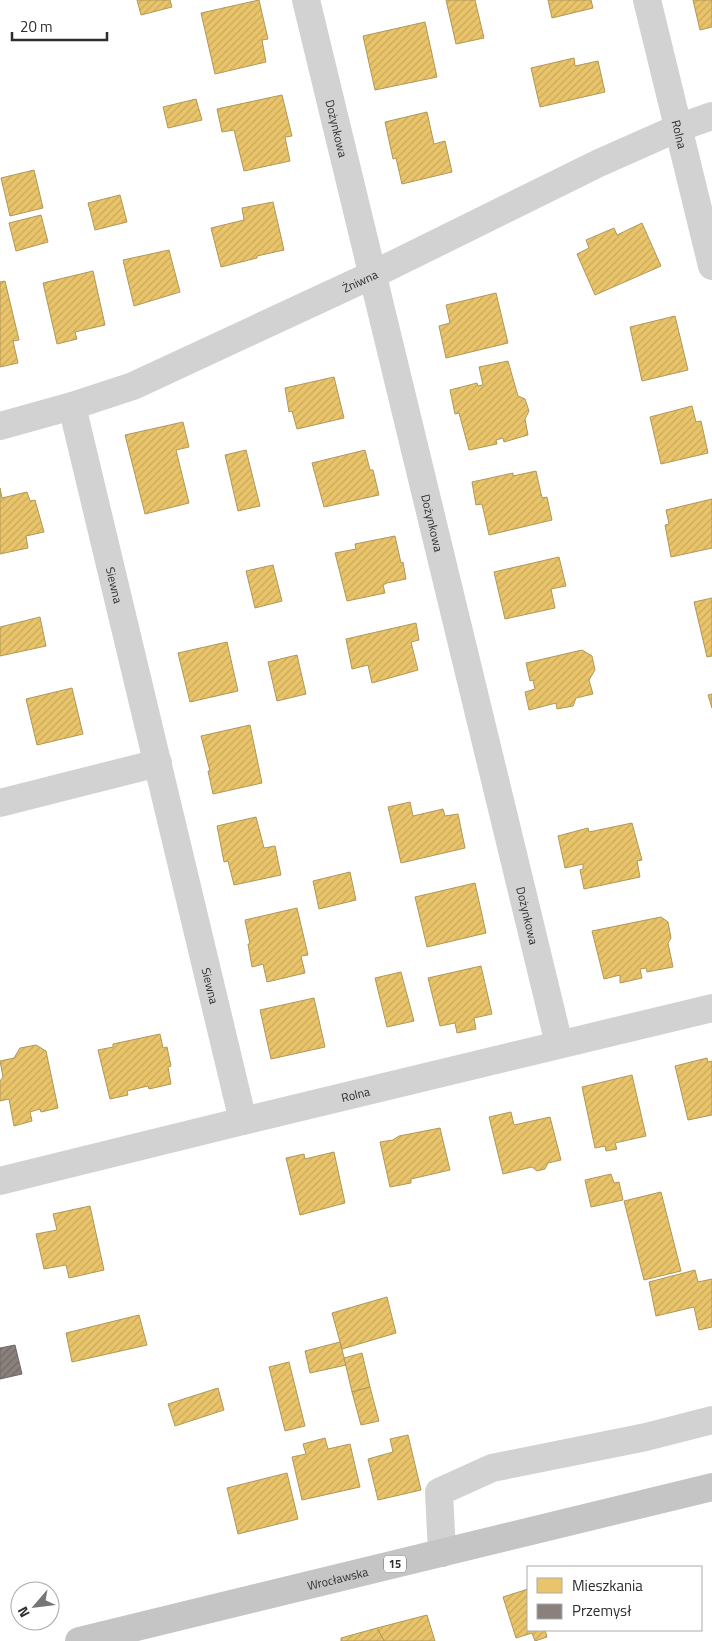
<svg xmlns="http://www.w3.org/2000/svg" width="712" height="1641" viewBox="0 0 712 1641" font-family="'Titillium Web',sans-serif">
<style>
.homes{fill:url(#homes-hatch);stroke:#b19758}
.industry{fill:url(#industry-hatch);stroke:#6e6864}
.lines{fill:none;stroke-linecap:round;stroke-linejoin:round}
.minor{stroke:#d2d2d2;stroke-width:28}
.major{stroke:#c5c5c5;stroke-width:28}
.labels{text-anchor:middle;dominant-baseline:central;stroke-width:5;stroke-linejoin:round;paint-order:stroke}
.shield{fill:#fff;stroke:#6c6c6c;stroke-width:1}
.shield-label{font-size:11px;font-weight:bold;fill:#2d2d2d}
.street-label{font-size:12px;fill:#2d2d2d;stroke:#fff}
</style>
<defs>
<pattern id="homes-hatch" width="6" height="6" patternUnits="userSpaceOnUse" patternTransform="scale(1.25)"><rect width="6" height="6" fill="#e9c46a"/><path d="M-1 1l2-2M0 6l6-6M5 7l2-2" fill="none" stroke="#c8a95c"/></pattern>
<pattern id="industry-hatch" width="6" height="6" patternUnits="userSpaceOnUse" patternTransform="scale(1.25)"><rect width="6" height="6" fill="#8a817c"/><path d="M-1 1l2-2M0 6l6-6M5 7l2-2" fill="none" stroke="#716a66"/></pattern>
</defs>
<rect width="100%" height="100%" fill="#fff"/>
<g class="homes">
<polygon points="137,0 170,0 172,7 141,15"/>
<polygon points="259,0 268,39 262,40 266,62 215,74 201,13"/>
<polygon points="446,0 475,0 484,38 456,44"/>
<polygon points="548,0 591,0 593,8 552,18"/>
<polygon points="693,0 712,0 712,27 700,30"/>
<polygon points="425,22 437,77 375,90 363,36"/>
<polygon points="574,58 575,66 598,61 605,92 540,107 531,68"/>
<polygon points="282,95 292,136 285,137 290,161 244,171 234,130 222,132 217,109"/>
<polygon points="196,99 202,120 168,128 163,107"/>
<polygon points="427,112 434,144 445,141 452,172 402,184 396,158 393,159 385,122"/>
<polygon points="34,170 43,208 10,216 1,178"/>
<polygon points="120,195 127,222 95,230 88,203"/>
<polygon points="273,202 284,250 257,256 257,258 221,267 211,228 244,220 242,208"/>
<polygon points="41,215 48,242 16,251 9,223"/>
<polygon points="642,223 661,266 595,295 577,254 589,248 586,240 614,228 617,235"/>
<polygon points="169,250 180,292 134,306 123,260"/>
<polygon points="93,271 105,325 75,332 77,339 57,344 43,283"/>
<polygon points="5,281 19,340 13,341 18,363 0,367 0,282"/>
<polygon points="496,293 508,343 446,358 439,326 450,323 446,305"/>
<polygon points="675,316 688,370 642,381 630,327"/>
<polygon points="508,361 518,396 525,399 529,411 525,419 528,435 504,442 503,438 496,440 497,444 469,450 459,413 455,414 450,390 477,383 478,386 483,385 479,367"/>
<polygon points="334,377 344,418 297,429 292,411 289,412 285,388"/>
<polygon points="692,406 696,422 701,421 708,453 661,464 650,417"/>
<polygon points="183,422 189,447 176,450 189,503 145,514 125,435"/>
<polygon points="246,450 260,506 238,511 225,455"/>
<polygon points="365,450 370,470 373,470 379,495 324,507 312,463"/>
<polygon points="536,471 542,498 547,497 552,520 489,535 482,504 476,505 472,482 513,473 513,476"/>
<polygon points="0,488 2,498 27,492 30,501 35,500 44,532 26,536 28,548 0,554"/>
<polygon points="712,499 712,548 671,557 665,525 669,524 666,510"/>
<polygon points="395,536 401,563 403,562 406,579 387,583 383,585 385,593 347,601 335,553 356,549 355,544"/>
<polygon points="559,557 566,586 551,589 555,608 505,619 494,572"/>
<polygon points="273,565 282,601 255,608 246,571"/>
<polygon points="712,598 712,656 707,657 694,602"/>
<polygon points="40,617 46,646 0,656 0,627"/>
<polygon points="416,623 419,640 411,642 418,670 372,683 368,665 352,669 346,639"/>
<polygon points="227,642 238,691 190,702 178,653"/>
<polygon points="582,650 592,656 595,670 589,680 593,694 576,698 573,706 557,709 556,703 529,710 525,692 535,689 533,680 530,681 526,663"/>
<polygon points="297,655 306,694 277,701 268,662"/>
<polygon points="72,688 83,734 37,745 26,699"/>
<polygon points="712,694 712,708 708,695"/>
<polygon points="250,725 262,783 213,794 208,771 210,771 201,736"/>
<polygon points="410,802 413,816 443,809 445,816 458,814 465,848 401,863 388,807"/>
<polygon points="256,817 264,848 275,846 281,875 234,885 228,861 224,862 217,826"/>
<polygon points="632,823 642,860 637,861 640,877 584,889 580,870 583,869 583,864 565,868 558,836 588,828 589,832"/>
<polygon points="350,872 356,900 319,909 313,881"/>
<polygon points="475,883 486,933 427,947 415,897"/>
<polygon points="297,908 308,955 301,956 305,973 267,982 263,964 252,967 248,944 250,944 245,920"/>
<polygon points="661,917 668,922 671,938 668,943 673,967 647,972 646,968 640,969 642,978 620,983 620,975 604,979 592,931"/>
<polygon points="481,966 492,1014 474,1018 476,1029 457,1033 455,1023 440,1026 428,978"/>
<polygon points="401,972 414,1021 387,1027 375,978"/>
<polygon points="314,998 325,1047 271,1059 260,1010"/>
<polygon points="160,1034 163,1048 167,1047 171,1066 168,1067 171,1084 149,1089 148,1086 127,1091 128,1095 110,1099 98,1050 113,1047 113,1044"/>
<polygon points="36,1045 46,1051 58,1108 41,1112 40,1109 30,1112 32,1121 14,1126 9,1099 0,1101 0,1081 3,1077 0,1061 14,1058 20,1048"/>
<polygon points="707,1058 708,1062 712,1061 712,1115 688,1120 675,1066"/>
<polygon points="632,1075 646,1136 615,1143 617,1149 606,1151 605,1146 595,1148 582,1087"/>
<polygon points="511,1112 514,1125 550,1117 561,1160 548,1163 545,1169 537,1171 532,1167 503,1174 489,1117"/>
<polygon points="440,1128 450,1170 411,1179 411,1183 390,1187 380,1142 393,1140 399,1136"/>
<polygon points="334,1152 345,1203 300,1215 286,1158 304,1154 305,1159"/>
<polygon points="611,1174 614,1183 619,1182 623,1200 591,1207 585,1180"/>
<polygon points="661,1192 681,1271 644,1280 624,1201"/>
<polygon points="90,1206 104,1270 69,1278 66,1265 44,1269 36,1234 57,1230 53,1214"/>
<polygon points="695,1270 698,1282 712,1279 712,1327 699,1330 694,1307 656,1316 649,1282"/>
<polygon points="387,1297 396,1333 342,1349 332,1313"/>
<polygon points="139,1315 147,1345 72,1362 66,1333"/>
<polygon points="340,1342 346,1365 310,1373 305,1351"/>
<polygon points="362,1353 370,1387 352,1392 344,1358"/>
<polygon points="289,1362 305,1426 285,1431 269,1367"/>
<polygon points="370,1387 379,1421 361,1425 352,1392"/>
<polygon points="218,1388 224,1410 175,1426 168,1404"/>
<polygon points="408,1435 421,1490 378,1500 368,1459 393,1452 390,1439"/>
<polygon points="325,1438 328,1449 350,1444 360,1487 302,1500 292,1457 306,1454 303,1444"/>
<polygon points="287,1473 298,1519 238,1534 227,1488"/>
<polygon points="528,1589 528,1630 545,1630 547,1637 535,1641 532,1633 516,1638 503,1597"/>
<polygon points="427,1615 435,1641 384,1641 377,1628"/>
<polygon points="377,1628 384,1641 341,1641 341,1638"/>
</g>
<polygon class="industry" points="15,1345 22,1374 0,1379 0,1348"/>
<g class="lines">
<g class="minor">
<path id="s1" d="M306 0 559 1044"/>
<path id="s2" d="M647 0 712 266"/>
<path id="s3" d="M72 406 243 1121"/>
<path id="s4" d="M0 426 72 406 133 386 372 275 599 163 678 128 712 116"/>
<polyline points="0,803 158,763"/>
<path id="s5" d="M0 1181 243 1121 712 1008"/>
<polyline points="442,1553 439,1492 492,1468 646,1437 712,1420"/>
</g>
<path class="major" id="s6" d="M79 1641 712 1487"/>
</g>
<g class="labels">
<rect class="shield" x="384" y="1555.5" width="22" height="17" rx="4"/>
<g class="shield-label">
<text x="395" y="1564">15</text>
</g>
<g class="street-label">
<text stroke="none"><textPath href="#s1" startOffset="132">Dożynkowa</textPath></text>
<text stroke="none"><textPath href="#s2" startOffset="138">Rolna</textPath></text>
<text stroke="none"><textPath href="#s4" startOffset="389">Żniwna</textPath></text>
<text stroke="none"><textPath href="#s1" startOffset="538">Dożynkowa</textPath></text>
<text stroke="none"><textPath href="#s3" startOffset="184">Siewna</textPath></text>
<text stroke="none"><textPath href="#s1" startOffset="942">Dożynkowa</textPath></text>
<text stroke="none"><textPath href="#s3" startOffset="596">Siewna</textPath></text>
<text stroke="none"><textPath href="#s5" startOffset="366">Rolna</textPath></text>
<text stroke="none"><textPath href="#s6" startOffset="266">Wrocławska</textPath></text>
</g>
</g>
<rect x="527" y="1566" width="175" height="65" fill="#ffffff" stroke="#ababab"/>
<rect x="537" y="1578" width="25" height="15" fill="#e9c46a" stroke="#ababab"/>
<text x="572" y="1591" font-size="15" fill="#2d2d2d">Mieszkania</text>
<rect x="537" y="1604" width="25" height="15" fill="#8a817c" stroke="#ababab"/>
<text x="572" y="1616" font-size="15" fill="#2d2d2d">Przemysł</text>
<g transform="translate(35 1606) rotate(242)"><circle r="24" fill="#ffffff" stroke="#ababab"/>
<path d="M0-4L9 19L0 12L-9 19Z" fill="#767676"/>
<text y="-8" font-size="14" font-weight="bold" text-anchor="middle" fill="#2d2d2d">N</text>
</g>
<path d="M12 32v8h95v-8" fill="none" stroke="#2d2d2d" stroke-width="2.5"/>
<text x="20" y="32" font-size="15" fill="#2d2d2d" stroke="#ffffff" stroke-width="4" paint-order="stroke">20 m</text>
</svg>
